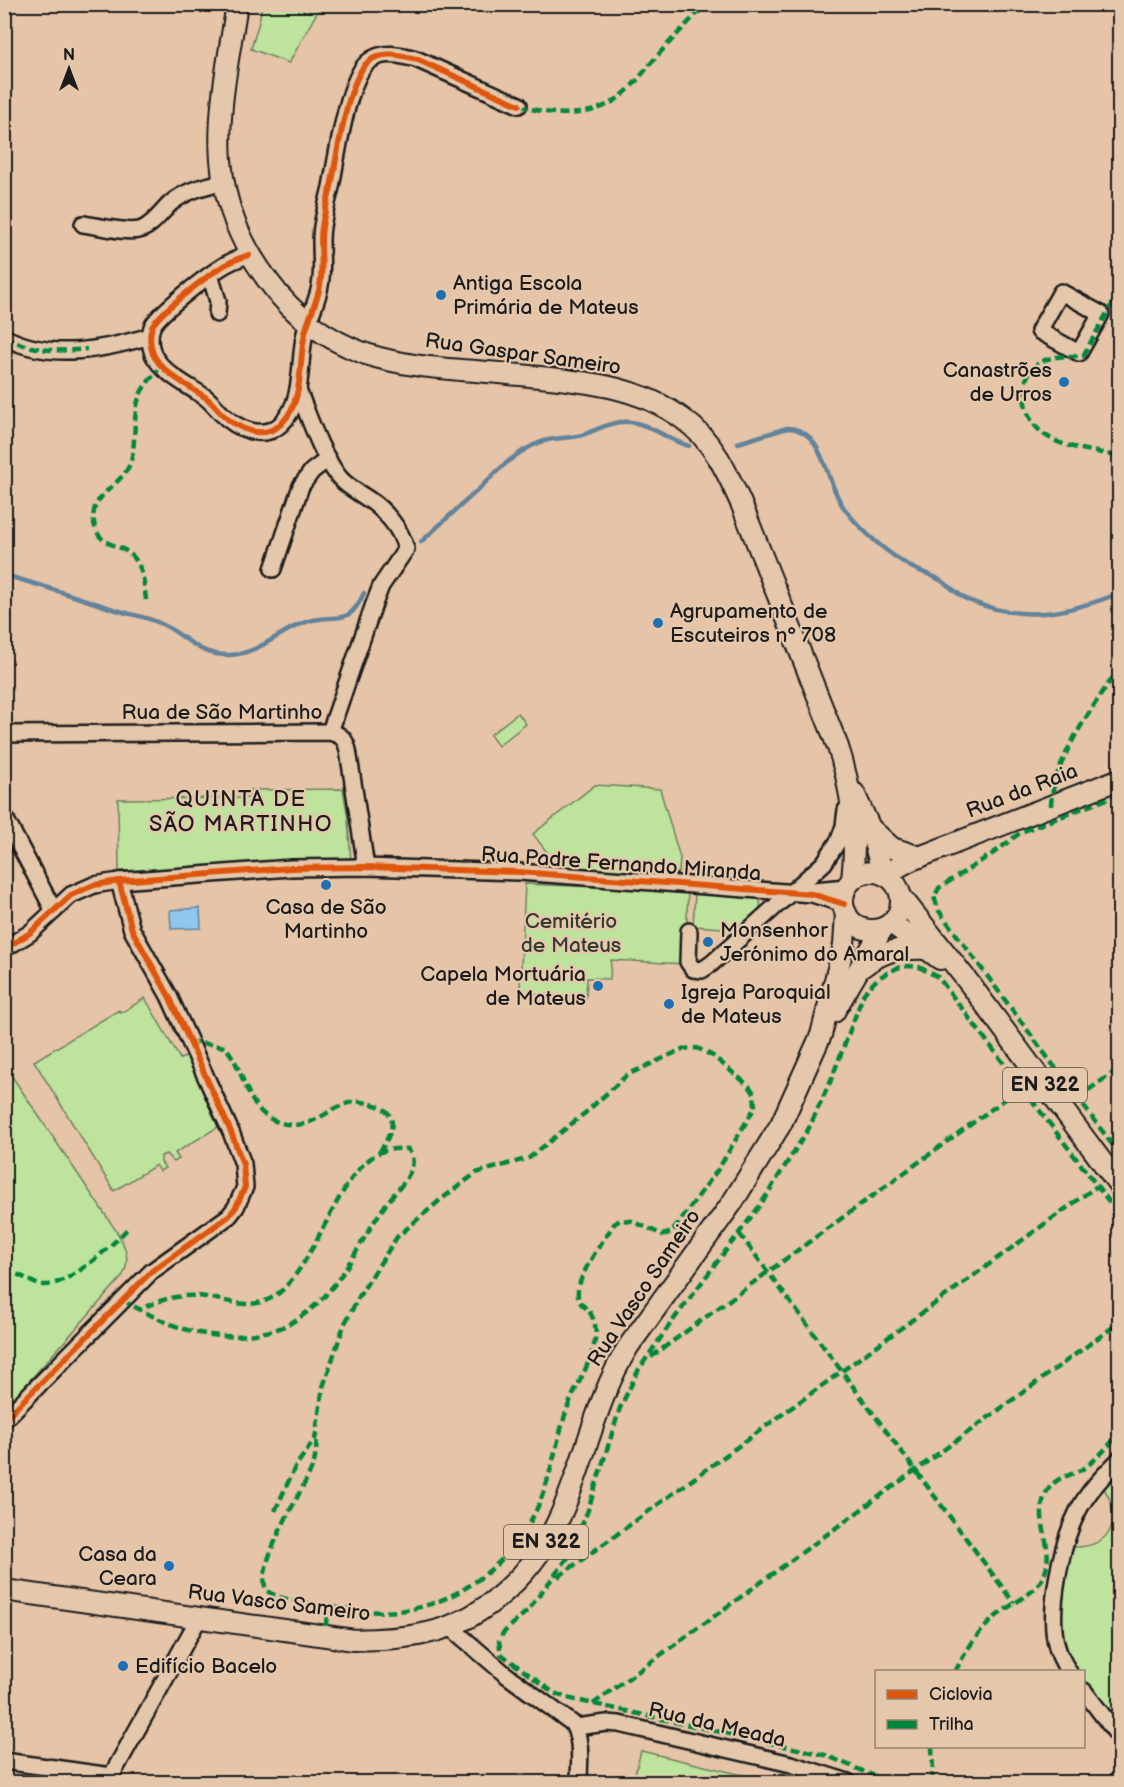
<svg xmlns="http://www.w3.org/2000/svg" width="1124" height="1787" viewBox="0 0 1124 1787" font-family="'Balsamiq Sans',sans-serif">
<style>
.green{fill:#bde39d;stroke:#6c805c;stroke-width:1.5}
.water{fill:#90c7ef;stroke:#62839b;stroke-width:1.5}
.lines{fill:none;stroke-linecap:round;stroke-linejoin:round}
.stream{stroke:#62839b;stroke-width:4.5}
.minor-casing{stroke:#1c1c1c;stroke-width:20}
.major-casing{stroke:#1c1c1c;stroke-width:24}
.minor{stroke:#e5c8ac;stroke-width:15}
.major{stroke:#e5c8ac;stroke-width:20}
.quiet{stroke:#00873e;stroke-width:4.5;stroke-dasharray:9 4.5;stroke-linecap:butt}
.cycleway-casing{stroke:#e5c8ac;stroke-width:10}
.cycleway{stroke:#de560d;stroke-width:6}
.poi-dot{fill:#1f6fb2;stroke:#e5c8ac;stroke-width:2}
.labels{text-anchor:middle;dominant-baseline:central;stroke-width:4.5;stroke-linejoin:round;paint-order:stroke}
.shield{fill:#e5c8ac;stroke:#585047;stroke-width:1.5}
.shield-label{font-size:20px;font-weight:bold;fill:#1c1c1c}
.poi-label{font-size:21px;fill:#1c1c1c;stroke:#e5c8ac;text-anchor:start}
.street-label{font-size:21px;fill:#1c1c1c;stroke:#e5c8ac}
.park-label{font-size:21px;fill:#343a2f;stroke:#e5c8ac}
.neighbourhood-label{font-size:22px;letter-spacing:1.5px;fill:#1c1c1c;stroke:#e5c8ac}
</style>
<rect width="100%" height="100%" fill="#e6c4a7"/>
<filter id="ink" filterUnits="userSpaceOnUse"><feTurbulence type="fractalNoise" baseFrequency=".0167" numOctaves="2"/><feDisplacementMap in="SourceGraphic" scale="12" xChannelSelector="R" yChannelSelector="G"/><feConvolveMatrix kernelMatrix="1 2 1 2 8 2 1 2 1" color-interpolation-filters="sRGB"/></filter>
<g filter="url(#ink)">
<g class="green">
<polygon points="262,5 321,5 289,63 251,49 259,22"/>
<polygon points="518,713 526,724 498,746 490,735"/>
<polygon points="595,785 660,789 680,858 679,872 674,875 666,875 559,868 533,834"/>
<polygon points="343,789 348,819 351,863 119,871 118,799 250,798 250,790"/>
<polygon points="525,884 688,891 685,964 611,960 610,979 587,978 586,997 526,994 520,988"/>
<path d="M695 893 752 897 760 900C763 913 748 921 739 929L693 926Z"/>
<polygon points="145,998 180,1059 188,1056 218,1127 175,1153 179,1159 174,1162 166,1154 161,1156 161,1162 165,1168 160,1171 156,1165 114,1191 34,1061 119,1010 121,1013"/>
<path d="M5 1066 117 1232C126 1247 131 1261 122 1277L5 1408Z"/>
<path d="M1119 1471V1726L1084 1679V1672L1078 1671C1052 1629 1062 1592 1073 1547 1112 1548 1124 1518 1103 1487Z"/>
<polygon points="641,1751 772,1782 633,1782"/>
</g>
<polygon class="water" points="200,908 201,928 171,929 170,910"/>
<g class="lines">
<g class="stream">
<path d="M738 443 787 428C824 428 825 482 844 508 861 531 888 554 913 568 921 572 930 574 938 579 949 584 957 595 968 600 1023 623 1066 614 1120 593"/>
<path d="M421 542C441 524 460 506 479 489 497 471 516 451 541 442 554 437 568 439 582 435 598 430 612 420 630 422 651 424 669 441 689 446"/>
<path d="M4 575C41 585 77 597 113 609 128 614 143 616 157 622 186 633 194 656 230 655 260 654 281 629 309 621 339 613 348 628 364 593"/>
</g>
<g class="minor-casing">
<g id="minor">
<path d="M83 224C98 226 125 233 139 230 152 227 162 211 171 203 187 190 204 186 223 182"/>
<path d="M249 255C239 258 229 262 220 268 206 277 157 314 152 327 149 335 150 346 153 354 162 373 189 386 205 397 212 402 216 408 221 413 237 429 263 441 281 424 305 401 298 362 305 333 309 317 317 302 320 286 324 266 319 246 322 227 324 213 328 200 331 187 337 157 347 80 368 62 382 50 401 55 416 59L519 105"/>
<polyline points="210,275 218,301 217,314"/>
<polygon points="1061,292 1101,314 1079,353 1039,331"/>
<path d="M4 337C50 361 103 350 150 336"/>
<path d="M298 390C309 417 321 454 339 477 347 487 358 492 368 499 385 510 401 529 406 549L381 586 374 604 330 732"/>
<polyline points="273,569 301,486 312,471 328,459"/>
<path d="M4 734 330 732C341 735 345 738 348 750L366 867"/>
<polyline points="4,816 54,911"/>
<polyline points="814,890 847,887"/>
<polyline points="689,931 688,962 693,969 702,970 711,964 824,863 839,840 844,826 846,810"/>
<polyline points="4,949 30,933 71,895 94,885 119,881 291,868 366,867 519,872 812,894 844,904"/>
<polyline points="4,1420 152,1271 229,1216 236,1207 245,1187 243,1164 231,1132 169,996 132,930 119,881"/>
<path d="M449 1626 505 1674 572 1723C583 1739 579 1764 579 1782"/>
<path d="M1069 1672C1064 1664 1059 1656 1057 1647 1047 1612 1061 1545 1077 1513 1087 1492 1104 1475 1120 1459"/>
<polyline points="1084,1691 1120,1738"/>
<polyline points="575,1727 607,1723 619,1724 791,1764 848,1782"/>
<polyline points="4,1761 111,1776"/>
<polyline points="108,1782 199,1618"/>
</g>
</g>
<g class="major-casing">
<g id="major">
<path d="M237 4C220 111 199 189 269 282 293 315 327 340 366 354 411 369 462 369 509 374 568 380 634 382 683 419 714 441 728 474 743 508L838 747C852 789 857 836 852 880"/>
<polyline points="854,793 870,828 883,874"/>
<polyline points="870,828 892,848 920,857"/>
<circle cx="872" cy="901" r="29"/>
<polyline points="884,875 909,861 1120,779"/>
<polyline points="902,898 970,984 1120,1186"/>
<polyline points="891,923 940,959"/>
<path d="M862 967C886 949 899 948 929 949"/>
<polyline points="834,1012 883,928"/>
<path d="M4 1590 354 1640C378 1639 402 1639 427 1633 487 1620 538 1568 562 1512 586 1457 596 1400 628 1347L732 1203 781 1124 821 1035 844 945 846 913"/>
</g>
</g>
<use href="#minor" class="minor"/>
<use href="#major" class="major"/>
<g class="quiet">
<path d="M519 105C556 118 598 119 628 90 639 79 648 66 658 55 674 37 690 21 706 4"/>
<path d="M1120 290 1083 356C1069 356 1054 355 1041 362 1016 375 1021 414 1040 431 1060 449 1094 450 1120 457"/>
<path d="M5 337C32 351 57 352 87 349"/>
<path d="M146 600C144 584 143 563 129 553 118 544 103 546 96 530 84 497 116 490 128 468 138 449 131 417 140 395 144 385 155 374 162 365"/>
<polyline points="1120,794 1021,832 995,852 939,888 934,897 939,911 1120,1155"/>
<path d="M1051 806C1052 761 1095 704 1120 667"/>
<path d="M189 1041 225 1047C244 1067 245 1106 271 1119 281 1124 293 1126 303 1124 321 1120 335 1105 353 1102 360 1101 368 1103 375 1105 403 1114 390 1135 379 1153"/>
<polyline points="1077,1098 1120,1068"/>
<polyline points="739,1233 1014,1603"/>
<path d="M4 1272C23 1272 28 1284 43 1285 67 1287 112 1246 127 1229"/>
<path d="M122 1300C175 1329 212 1346 274 1330 292 1325 310 1311 323 1298 348 1271 363 1237 384 1207 391 1196 403 1186 409 1174 414 1166 414 1157 408 1149 398 1148 389 1149 381 1152 339 1170 319 1258 280 1292 253 1315 226 1298 197 1296 176 1295 158 1300 139 1310"/>
<polyline points="651,1357 1022,1087"/>
<path d="M275 1511 295 1467 315 1439 323 1387 344 1325 361 1293 397 1237 439 1201 476 1173 529 1158 585 1113 627 1075 683 1049 697 1048 713 1056 749 1086 754 1093 755 1107 719 1168 672 1232 663 1235 632 1221 620 1220 614 1224C604 1240 571 1283 579 1300 581 1305 585 1307 588 1310 595 1318 597 1331 595 1340 591 1365 574 1388 566 1412 557 1440 552 1471 541 1499 514 1568 442 1619 367 1611 347 1609 280 1603 266 1590 255 1562 302 1494 313 1465 317 1455 316 1444 317 1433"/>
<polyline points="558,1577 1097,1186"/>
<polyline points="326,1626 327,1606"/>
<path d="M955 1672C967 1648 981 1627 1003 1611 1014 1603 1028 1596 1037 1586 1063 1557 1031 1521 1046 1493 1057 1473 1072 1478 1087 1466 1099 1457 1109 1445 1120 1433"/>
<polyline points="593,1704 1120,1322"/>
<polyline points="889,1782 825,1755 567,1698 554,1693 501,1654 499,1641 503,1633 528,1610 570,1555 588,1510 620,1408 639,1369 671,1323 761,1204 809,1128 831,1080 864,993 878,978 897,968 908,966 919,967 938,977 1120,1216"/>
<polyline points="930,1782 933,1773 932,1746"/>
</g>
<g class="cycleway-casing">
<g id="cycleway">
<path d="M249 255C239 258 229 262 220 268 206 277 157 314 152 327 149 335 150 346 153 354 162 373 189 386 205 397 212 402 216 408 221 413 237 429 263 441 281 424 305 401 298 362 305 333 309 317 317 302 320 286 324 266 319 246 322 227 324 213 328 200 331 187 337 157 347 80 368 62 382 50 401 55 416 59L519 105"/>
<polyline points="4,949 30,933 71,895 94,885 119,881 291,868 366,867 519,872 812,894 844,904"/>
<polyline points="4,1420 152,1271 229,1216 236,1207 245,1187 243,1164 231,1132 169,996 132,930 119,881"/>
</g>
</g>
<use href="#cycleway" class="cycleway"/>
</g>
</g>
<g class="poi-dot">
<circle cx="441" cy="295" r="6"/>
<circle cx="1064" cy="382" r="6"/>
<circle cx="658" cy="623" r="6"/>
<circle cx="326" cy="885" r="6"/>
<circle cx="708" cy="942" r="6"/>
<circle cx="598" cy="986" r="6"/>
<circle cx="669" cy="1004" r="6"/>
<circle cx="169" cy="1566" r="6"/>
<circle cx="123" cy="1666" r="6"/>
</g>
<g class="labels">
<g class="shield">
<rect x="1003" y="1068" width="84" height="34" rx="4.5"/>
<rect x="504" y="1525" width="84" height="34" rx="4.5"/>
</g>
<g class="shield-label">
<text x="1045" y="1085">EN 322</text>
<text x="546" y="1542">EN 322</text>
</g>
<g class="poi-label">
<text x="453" y="283">Antiga Escola<tspan x="453" dy="24">Primária de Mateus</tspan></text>
<text x="1052" y="370" text-anchor="end">Canastrões<tspan x="1052" dy="24">de Urros</tspan></text>
<text x="670" y="611">Agrupamento de<tspan x="670" dy="24">Escuteiros nº 708</tspan></text>
<text x="326" y="907" text-anchor="middle">Casa de São<tspan x="326" dy="24">Martinho</tspan></text>
<text x="720" y="930">Monsenhor<tspan x="720" dy="24">Jerónimo do Amaral</tspan></text>
<text x="586" y="974" text-anchor="end">Capela Mortuária<tspan x="586" dy="24">de Mateus</tspan></text>
<text x="681" y="992">Igreja Paroquial<tspan x="681" dy="24">de Mateus</tspan></text>
<text x="157" y="1554" text-anchor="end">Casa da<tspan x="157" dy="24">Ceara</tspan></text>
<text x="135" y="1666">Edifício Bacelo</text>
</g>
<g class="street-label">
<text transform="translate(523 354) rotate(8)">Rua Gaspar Sameiro</text>
<text x="222" y="712">Rua de São Martinho</text>
<text transform="translate(1022 791) rotate(-21)">Rua da Raia</text>
<text transform="translate(621 864) rotate(4)">Rua Padre Fernando Miranda</text>
<text transform="translate(644 1288) rotate(-56)">Rua Vasco Sameiro</text>
<text transform="translate(279 1603) rotate(7)">Rua Vasco Sameiro</text>
<text transform="translate(717 1725) rotate(13)">Rua da Meada</text>
</g>
<g class="park-label">
<text x="571" y="921">Cemitério<tspan x="571" dy="24">de Mateus</tspan></text>
</g>
<g class="neighbourhood-label">
<text x="241" y="799">QUINTA DE<tspan x="241" dy="25">SÃO MARTINHO</tspan></text>
</g>
</g>
<rect width="1124" height="1787" fill="none" stroke="#e5c8ac" stroke-width="24"/>
<rect x="12" y="12" width="1100" height="1763" fill="none" stroke="#1c1c1c" stroke-width="2" filter="url(#ink)"/>
<rect x="875" y="1670" width="210" height="78" fill="#e5c8ac" stroke="#958372" stroke-width="1.5"/>
<rect x="887" y="1690" width="30" height="9" fill="#de560d" stroke="#958372" stroke-width="1.5"/>
<text x="929" y="1700" font-size="18" fill="#1c1c1c">Ciclovia</text>
<rect x="887" y="1720" width="30" height="9" fill="#00873e" stroke="#958372" stroke-width="1.5"/>
<text x="929" y="1730" font-size="18" fill="#1c1c1c">Trilha</text>
<g transform="translate(69 69)" stroke="#e5c8ac" stroke-width="4.5" paint-order="stroke">
<path d="M0-4.5L10 22L0 15L-10 22Z" fill="#1c1c1c"/>
<text y="-9" font-size="16" font-weight="bold" text-anchor="middle" fill="#1c1c1c">N</text>
</g>
</svg>
